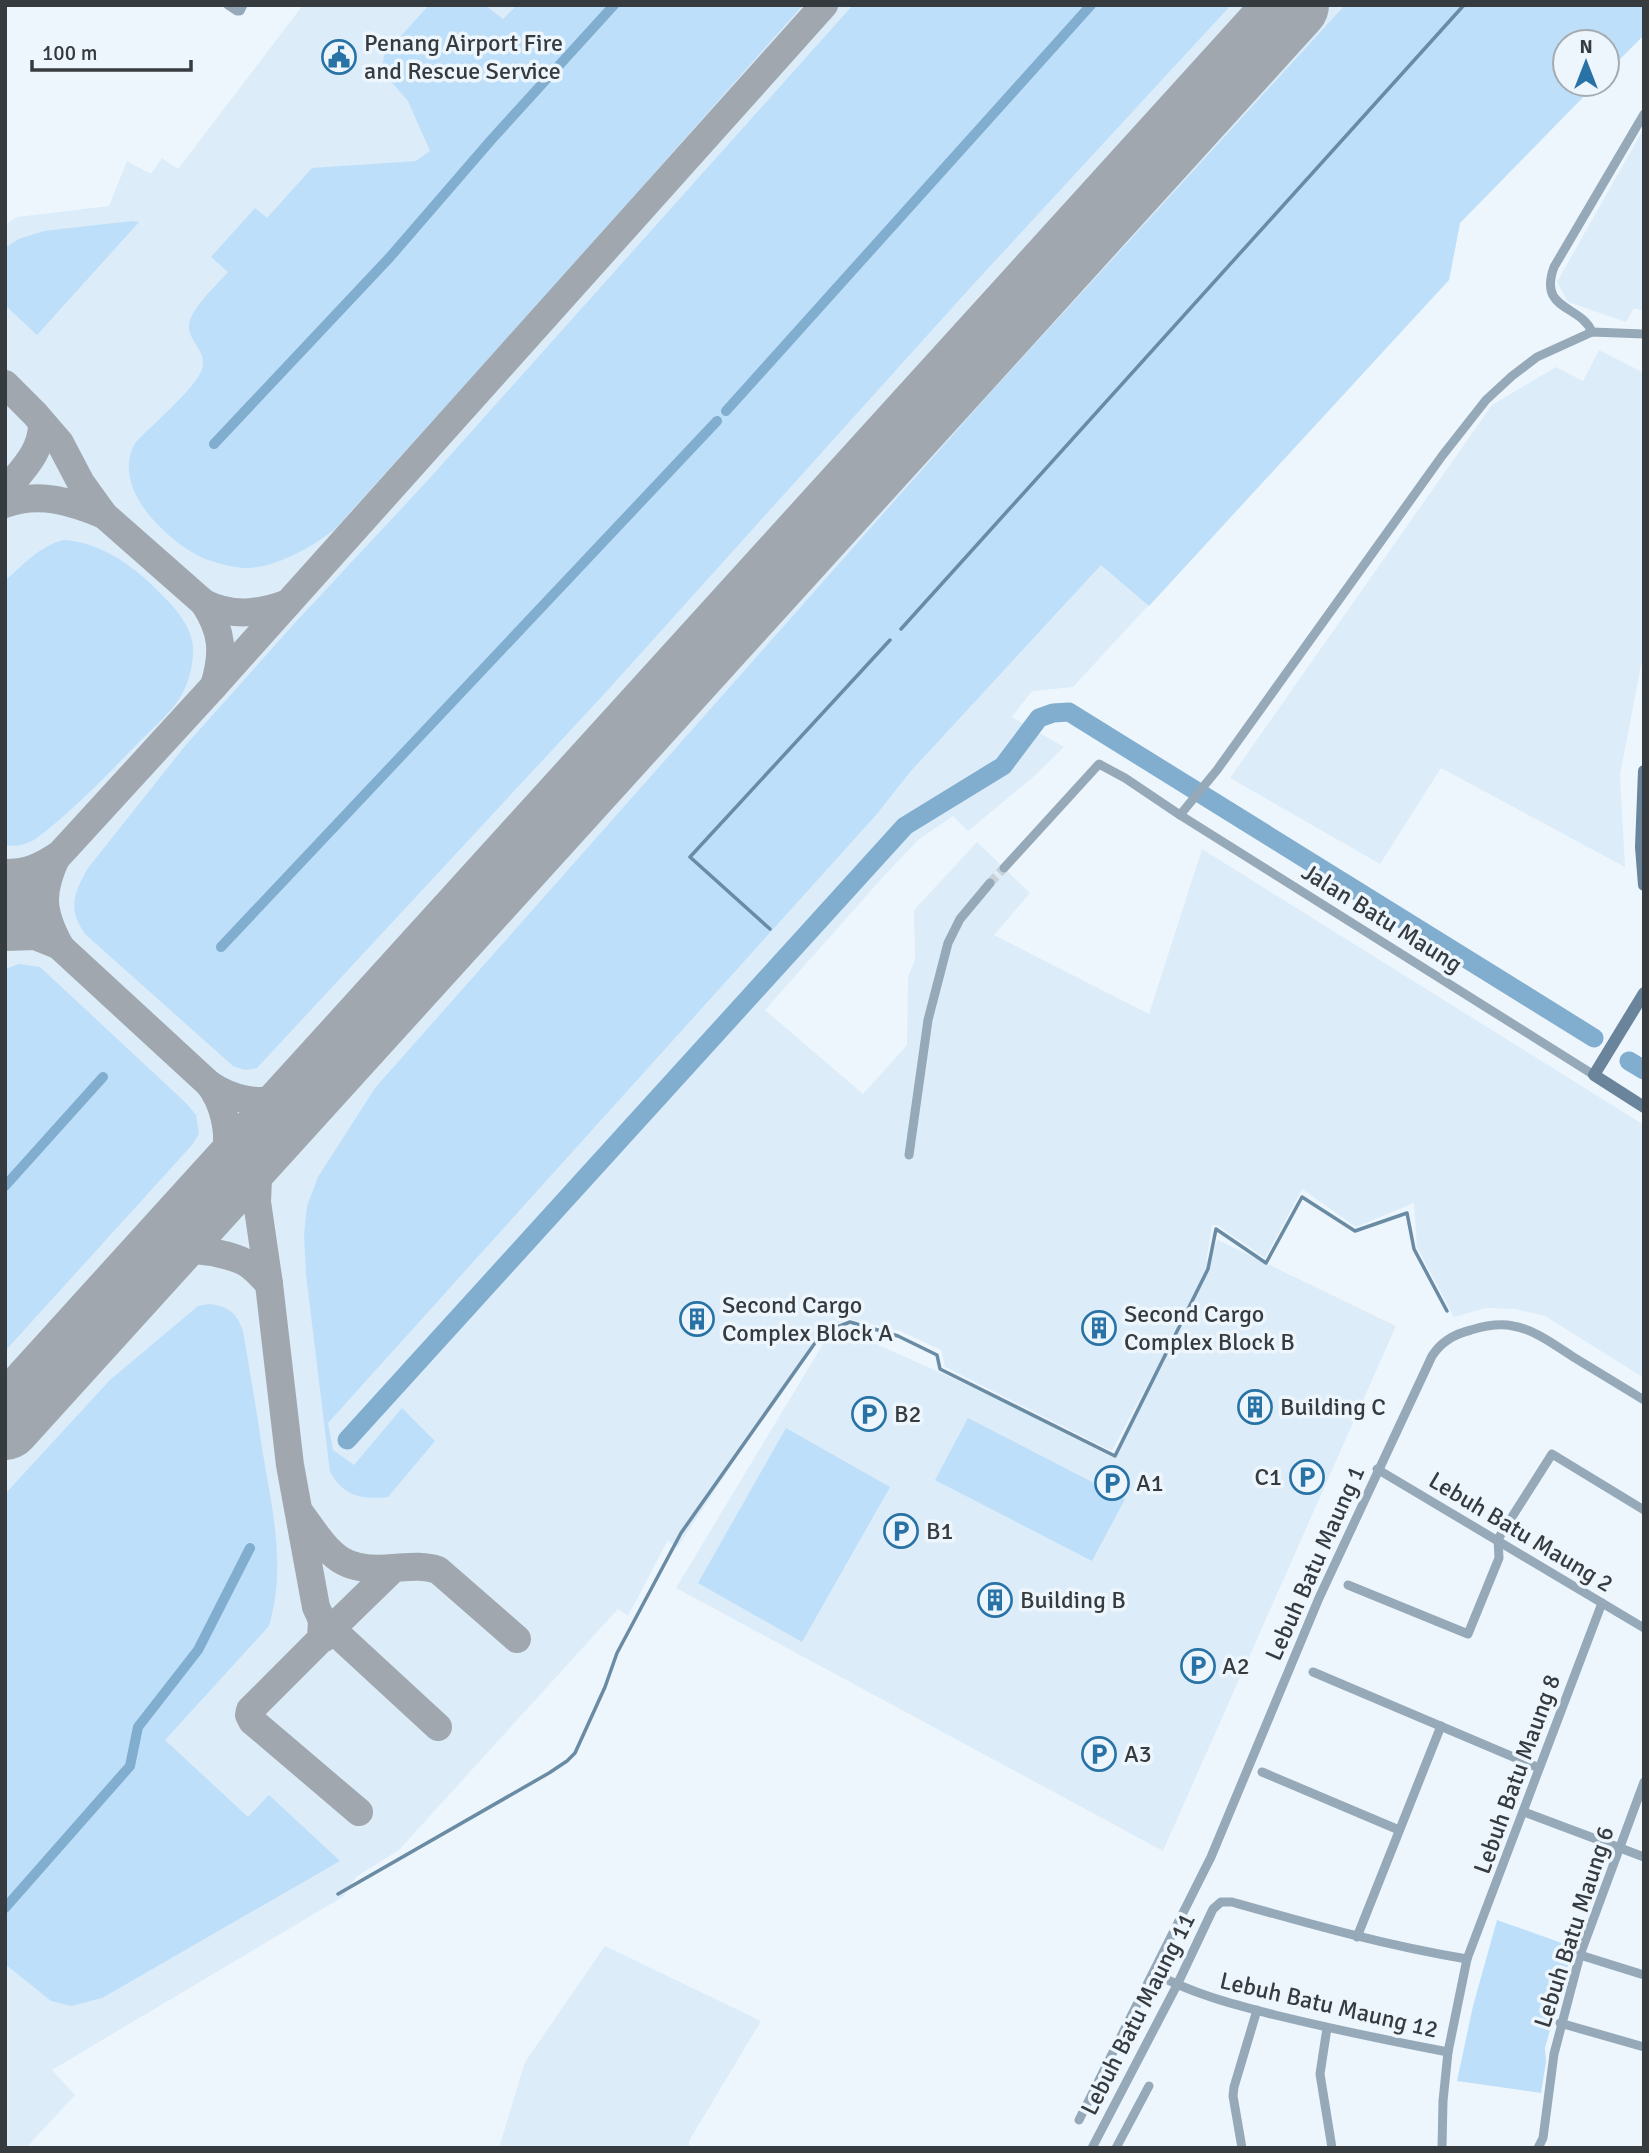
<svg xmlns="http://www.w3.org/2000/svg" width="1649" height="2153" viewBox="0 0 1649 2153" font-family="Signika,sans-serif">
<style>
.built{fill:#dcecf9}
.green{fill:#bddffa}
.lines{fill:none;stroke-linecap:round;stroke-linejoin:round}
.stream{stroke:#6a8ba4;stroke-width:3.5}
.canal{stroke:#81adcf;stroke-width:10}
.river{stroke:#81adcf;stroke-width:19}
.taxiway{stroke:#a0a7ae;stroke-width:28}
.runway{stroke:#a0a7ae;stroke-width:72}
.street-tunnel{stroke:#c9d1d7;stroke-width:9;stroke-dasharray:9 4.5;stroke-linecap:butt}
.street{stroke:#96a9b9;stroke-width:9}
.secondary{stroke:#69849b;stroke-width:12}
.labels{text-anchor:middle;dominant-baseline:central;stroke-width:7;stroke-linejoin:round;paint-order:stroke}
.poi-label{font-size:24px;fill:#363b40;stroke:#eef6fd;text-anchor:start}
.street-label{font-size:24px;fill:#363b40;stroke:#eef6fd}
</style>
<rect width="100%" height="100%" fill="#eef6fd"/>
<g class="built">
<polygon points="303,5 1644,5 1644,35 1607,72 1607,42 1565,42 1565,84 1596,84 1460,223 1449,280 1073,687 1032,691 1012,717 1064,747 1032,778 968,831 953,816 918,840 883,877 765,1010 863,1094 907,1045 908,977 915,960 914,910 977,842 1030,893 994,935 1149,1014 1202,849 1644,1125 1644,1378 1545,1316 1515,1309 1486,1308 1454,1317 1417,1247 1414,1203 1356,1227 1302,1189 1265,1258 1217,1225 1212,1225 1206,1262 1218,1240 1396,1326 1163,1851 676,1588 823,1344 858,1336 955,1379 1113,1455 1156,1367 1112,1451 945,1367 941,1350 900,1331 850,1319 820,1331 677,1548 668,1540 628,1616 618,1609 399,1850 356,1877 344,1896 52,2070 75,2095 26,2148 5,2148 5,225 17,217 109,206 127,161 151,174 162,158 178,169"/>
<polygon points="1644,128 1644,311 1634,308 1626,322 1568,302 1557,282"/>
<polygon points="1599,350 1644,373 1644,650 1620,775 1625,867 1441,768 1380,864 1230,778 1492,405 1556,367 1583,381"/>
<polygon points="605,1946 761,2021 689,2141 689,2148 499,2148 525,2062"/>
</g>
<g class="green">
<path d="M429 5H485L503 19 517 5H803L573 265 335 529C314 546 275 568 247 568 234 568 206 561 195 554 160 534 110 484 136 442 151 426 197 387 202 369 208 351 187 341 189 324 192 307 217 285 228 272L211 257 255 208 267 218 312 168 416 161 430 151 408 101 382 71 384 55Z"/>
<path d="M853 5H1231L969 289 606 692 257 1068 245 1070 233 1066 85 934C67 908 74 893 88 868L185 746 293 625 429 479Z"/>
<path d="M1345 5H1644V35L1607 72V42H1565V84H1596L1460 223 1449 280 1149 606 1101 565 910 772 876 815 328 1423 333 1450 354 1465 402 1408 435 1441 388 1497C361 1500 344 1496 330 1472L306 1274 304 1235 307 1206 318 1177 375 1088 990 393Z"/>
<polygon points="132,221 139,222 37,335 5,305 5,248 19,239 44,231"/>
<path d="M63 540C99 542 131 564 156 589 172 605 190 622 193 646 194 665 188 687 177 702 167 716 152 729 140 741 106 776 73 811 34 840 24 845 16 847 5 845V581C24 564 39 547 63 540Z"/>
<polygon points="19,964 40,967 186,1103 196,1115 199,1134 192,1145 5,1351 5,969"/>
<path d="M209 1304C228 1306 237 1313 243 1331 250 1372 257 1413 263 1454 273 1513 286 1568 269 1626L165 1740 248 1817 269 1795 340 1861 102 1998 71 2006 51 2001 5 1964V1494L110 1380 198 1306Z"/>
<polygon points="968,1418 1125,1499 1092,1561 935,1480"/>
<polygon points="786,1428 890,1487 802,1642 698,1583"/>
<polygon points="1497,1920 1573,1947 1545,2048 1546,2062 1541,2093 1457,2081 1473,2006"/>
</g>
<g class="lines">
<g class="stream">
<polyline points="901,629 1464,5"/>
<polyline points="770,929 690,857 890,640"/>
<polyline points="338,1894 549,1773 567,1761 575,1753 605,1687 617,1653 681,1533 822,1333 850,1322 898,1336 937,1355 940,1369 1115,1456 1208,1269 1216,1229 1266,1263 1302,1197 1355,1231 1407,1213 1414,1249 1447,1311"/>
</g>
<g class="canal">
<polyline points="726,411 1091,5"/>
<polyline points="214,444 390,257 492,139 614,5"/>
<polyline points="221,947 717,421"/>
<polyline points="5,1186 103,1077"/>
<polyline points="5,1908 130,1766 138,1727 198,1650 250,1548"/>
</g>
<g class="river">
<polyline points="1629,1061 1644,1070"/>
<polyline points="347,1440 905,826 1003,766 1039,718 1053,713 1069,712 1594,1038"/>
</g>
<g class="taxiway">
<polyline points="5,384 35,414 60,443 81,483 104,515 204,603"/>
<path d="M5 491C21 471 43 451 42 423"/>
<path d="M5 504C39 491 72 502 104 515"/>
<path d="M214 686C224 653 223 632 204 603 232 617 259 614 288 603"/>
<path d="M5 873C26 873 39 868 57 856 40 893 41 911 60 946L35 936 5 937"/>
<path d="M5 896 209 1084C231 1099 259 1106 285 1097 294 1094 317 1076 327 1069"/>
<polyline points="5,914 214,686 824,5"/>
<path d="M202 1207C210 1190 223 1171 226 1152 230 1130 223 1102 209 1084"/>
<path d="M152 1262C170 1242 227 1251 248 1264 256 1269 262 1277 269 1284L257 1202 258 1179 271 1130 284 1117"/>
<polyline points="269,1284 290,1465 316,1607 322,1620 438,1727"/>
<path d="M301 1514C330 1554 339 1573 394 1568 409 1567 423 1565 438 1570L517 1639"/>
<polyline points="322,1620 321,1639 250,1710 249,1715 252,1721 359,1812"/>
<polyline points="324,1638 321,1639 394,1568"/>
</g>
<polyline class="runway" points="5,1424 1293,5"/>
<polyline class="street-tunnel" points="990,883 1004,868"/>
<g class="street">
<polyline points="228,5 237,11 240,11 243,5"/>
<path d="M1592 332C1580 304 1538 311 1554 267L1644 114"/>
<polyline points="1180,815 1217,770 1442,456 1486,400 1512,376 1537,357 1592,332 1644,334"/>
<polyline points="1004,868 1099,764 1125,778 1180,815 1594,1075"/>
<polyline points="909,1155 928,1020 948,943 960,919 990,883"/>
<polyline points="1377,1469 1644,1628"/>
<polyline points="1498,1539 1552,1454 1644,1510"/>
<polyline points="1348,1585 1468,1634 1499,1558 1498,1539"/>
<polyline points="1313,1672 1539,1768"/>
<polyline points="1262,1772 1399,1830"/>
<polyline points="1524,1812 1644,1857"/>
<polyline points="1357,1937 1441,1726"/>
<polyline points="1580,1955 1644,1975"/>
<path d="M1154 1973C1193 1994 1232 2004 1275 2015 1333 2029 1390 2041 1448 2052L1467 1959 1602 1603"/>
<polyline points="1560,2023 1644,2047"/>
<polyline points="1327,2028 1320,2074 1332,2148"/>
<path d="M1079 2120 1211 1857 1319 1598 1432 1356C1441 1342 1454 1334 1471 1330 1484 1326 1499 1323 1513 1326 1536 1330 1556 1346 1575 1358 1598 1372 1621 1386 1644 1400"/>
<path d="M1092 2148 1177 1985 1213 1909 1221 1902H1232C1310 1924 1387 1946 1467 1959"/>
<polyline points="1116,2148 1149,2086"/>
<polyline points="1242,2148 1233,2096 1234,2087 1257,2010"/>
<polyline points="1442,2148 1443,2101 1448,2052"/>
<polyline points="1538,2148 1543,2138 1554,2054 1580,1955 1644,1782"/>
</g>
<g class="secondary">
<polyline points="1644,771 1641,847 1644,885"/>
<polyline points="1644,993 1594,1075 1644,1107"/>
</g>
</g>
<defs>
<g id="civic-ring" transform="scale(1.75)"><circle r="9.5" fill="#eef6fd" stroke="#2872a5" stroke-width="1.5"/><path d="M-.6-6.5H3V-4.5H.6V-3L4-1V1h2V6H-6V1h2V-1L-.6-3ZM-1.2 2.5V6h2.4V2.5Z" fill="#2872a5"/></g>
<g id="building-ring" transform="scale(1.75)"><circle r="9.5" fill="#eef6fd" stroke="#2872a5" stroke-width="1.5"/><path d="M-4-6H4V6H1V3H-1V6H-4ZM-2.5-4.3h1.7v1.8h-1.7ZM.8-4.3h1.7v1.8H.8ZM-2.5-1h1.7V.8h-1.7ZM.8-1h1.7V.8H.8Z" fill="#2872a5"/></g>
<g id="parking-ring" transform="scale(1.75)"><circle r="9.5" fill="#eef6fd" stroke="#2872a5" stroke-width="1.5"/><path d="M-3.5-5.5H1a3.5 3.5 0 0 1 0 7H-1V5.5H-3.5ZM-1-3.4V-.6H.8a1.4 1.4 0 0 0 0-2.8Z" fill="#2872a5"/></g>
</defs>
<g fill-rule="evenodd">
<use href="#civic-ring" x="339" y="57"/>
<use href="#building-ring" x="697" y="1319"/>
<use href="#building-ring" x="1099" y="1328"/>
<use href="#building-ring" x="1255" y="1407"/>
<use href="#parking-ring" x="869" y="1414"/>
<use href="#parking-ring" x="1307" y="1477"/>
<use href="#parking-ring" x="1112" y="1483"/>
<use href="#parking-ring" x="901" y="1531"/>
<use href="#building-ring" x="995" y="1600"/>
<use href="#parking-ring" x="1198" y="1666"/>
<use href="#parking-ring" x="1099" y="1754"/>
</g>
<g class="labels">
<g class="poi-label">
<text x="364" y="43">Penang Airport Fire<tspan x="364" dy="28">and Rescue Service</tspan></text>
<text x="722" y="1305">Second Cargo<tspan x="722" dy="28">Complex Block A</tspan></text>
<text x="1124" y="1314">Second Cargo<tspan x="1124" dy="28">Complex Block B</tspan></text>
<text x="1280" y="1407">Building C</text>
<text x="894" y="1414">B2</text>
<text x="1282" y="1477" text-anchor="end">C1</text>
<text x="1136" y="1483">A1</text>
<text x="926" y="1531">B1</text>
<text x="1020" y="1600">Building B</text>
<text x="1222" y="1666">A2</text>
<text x="1124" y="1754">A3</text>
</g>
<g class="street-label">
<text transform="translate(1382 918) rotate(32)">Jalan Batu Maung</text>
<text transform="translate(1521 1532) rotate(31)">Lebuh Batu Maung 2</text>
<text transform="translate(1315 1563) rotate(-66)">Lebuh Batu Maung 1</text>
<text transform="translate(1517 1774) rotate(-70)">Lebuh Batu Maung 8</text>
<text transform="translate(1574 1927) rotate(-72)">Lebuh Batu Maung 6</text>
<text transform="translate(1329 2005) rotate(13)">Lebuh Batu Maung 12</text>
<text transform="translate(1138 2014) rotate(-63)">Lebuh Batu Maung 11</text>
</g>
</g>
<rect width="1649" height="2153" fill="none" stroke="#363b40" stroke-width="14"/>
<g transform="translate(1586 63)"><circle r="33" fill="#eef6fd" stroke="#a4abb1" stroke-width="2"/>
<path d="M0-5L12 26L0 18L-12 26Z" fill="#2872a5"/>
<text y="-10" font-size="19" font-weight="bold" text-anchor="middle" fill="#363b40">N</text>
</g>
<path d="M32 60v10h159v-10" fill="none" stroke="#363b40" stroke-width="3.5"/>
<text x="42" y="60" font-size="21" fill="#363b40" stroke="#eef6fd" stroke-width="5" paint-order="stroke">100 m</text>
</svg>
